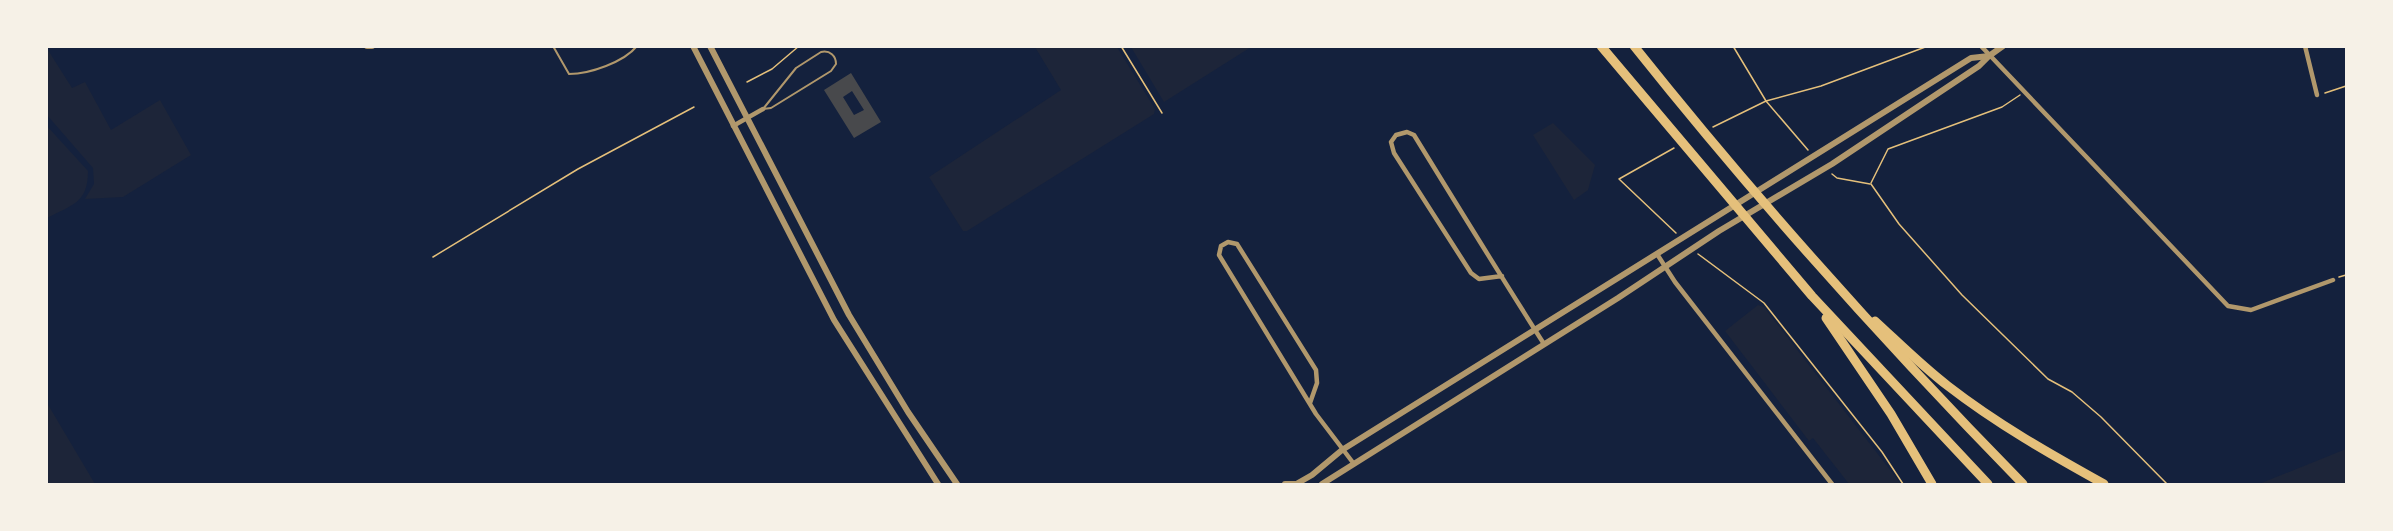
<svg xmlns="http://www.w3.org/2000/svg" width="2393" height="531" viewBox="0 0 2393 531" font-family="'Exo 2',sans-serif">
<style>
.green{fill:#1d2539}
.building{fill:#48494c;fill-rule:evenodd}
.lines{fill:none;stroke-linecap:round;stroke-linejoin:round}
.path{stroke:#e5c07b;stroke-width:1.5}
.service{stroke:#b1986c;stroke-width:2}
.minor{stroke:#b1986c;stroke-width:4.5}
.tertiary{stroke:#b1986c;stroke-width:6}
.motorway{stroke:#e5c07b;stroke-width:9}
</style>
<rect width="100%" height="100%" fill="#14213d"/>
<g class="green">
<polygon points="46,47 72,88 85,82 111,130 160,100 191,155 123,197 85,199 94,184 93,168 47,115"/>
<polygon points="1035,47 1117,47 1155,109 1154,114 967,231 963,231 929,177 1061,90"/>
<polygon points="1131,47 1251,47 1164,102"/>
<polygon points="1553,123 1595,165 1588,190 1574,200 1533,135"/>
<path d="M46 125 88 171C88 203 72 205 47 218Z"/>
<polygon points="1758,305 1764,307 1901,484 1849,484 1813,438 1809,441 1725,331"/>
<polygon points="46,403 47,403 95,484 47,484"/>
<polygon points="2346,449 2346,484 2259,484"/>
</g>
<path class="building" d="M851 73 881 122 854 138 824 90ZM852 91 864 110 854 115 843 97Z"/>
<g class="lines">
<g class="path">
<polyline points="1121,46 1162,113"/>
<polyline points="1733,46 1766,101 1808,150"/>
<polyline points="747,82 772,69 799,46"/>
<polyline points="2325,93 2346,86"/>
<polyline points="1713,127 1766,101 1821,86 1928,46"/>
<polyline points="1674,148 1619,179 1676,233"/>
<polyline points="1832,174 1837,178 1870,184"/>
<polyline points="1871,183 1888,149 2002,107 2020,95"/>
<polyline points="1871,184 1899,224 1962,295 2048,379 2072,392 2101,417 2167,484"/>
<polyline points="1698,254 1764,303 1882,452 1903,484"/>
<polyline points="433,257 578,169 694,107"/>
<polyline points="2339,277 2346,275"/>
</g>
<g class="service">
<path d="M553 46 569 74C590 74 624 62 637 46"/>
<path d="M821 52C830 50 836 56 836 64L831 71 771 108 763 109 796 68Z"/>
</g>
<g class="minor">
<polyline points="1981,46 2228,306 2251,310 2333,280"/>
<polyline points="2305,46 2317,95"/>
<polyline points="733,126 763,109"/>
<polyline points="1657,254 1675,282 1832,484"/>
<path d="M1502 276 1479 279 1471 273 1394 153 1391 142 1396 135 1407 132 1414 135C1457 205 1500 275 1544 344"/>
<polyline points="1310,403 1317,383 1316,370 1237,244 1228,242 1221,246 1219,255 1316,414 1354,464"/>
</g>
<g class="tertiary">
<polyline points="367,46 372,46"/>
<polyline points="693,46 834,320 938,484"/>
<polyline points="710,46 849,315 908,412 957,484"/>
<polyline points="1298,483 1312,475 1342,450 1971,58 1989,56"/>
<polyline points="1285,484 1301,484"/>
<polyline points="1322,484 1618,298 1719,231 1832,164 1979,66 1989,56 2003,46"/>
</g>
<g class="motorway">
<polyline points="1601,46 1812,296 1988,484"/>
<path d="M1634 46C1756 199 1887 345 2023 484"/>
<polyline points="1826,318 1891,414 1932,484"/>
<path d="M1875 321C1899 343 1922 366 1948 386 1997 424 2050 454 2104 484"/>
</g>
</g>
<rect width="2393" height="531" fill="none" stroke="#f6f1e7" stroke-width="96"/>
</svg>
